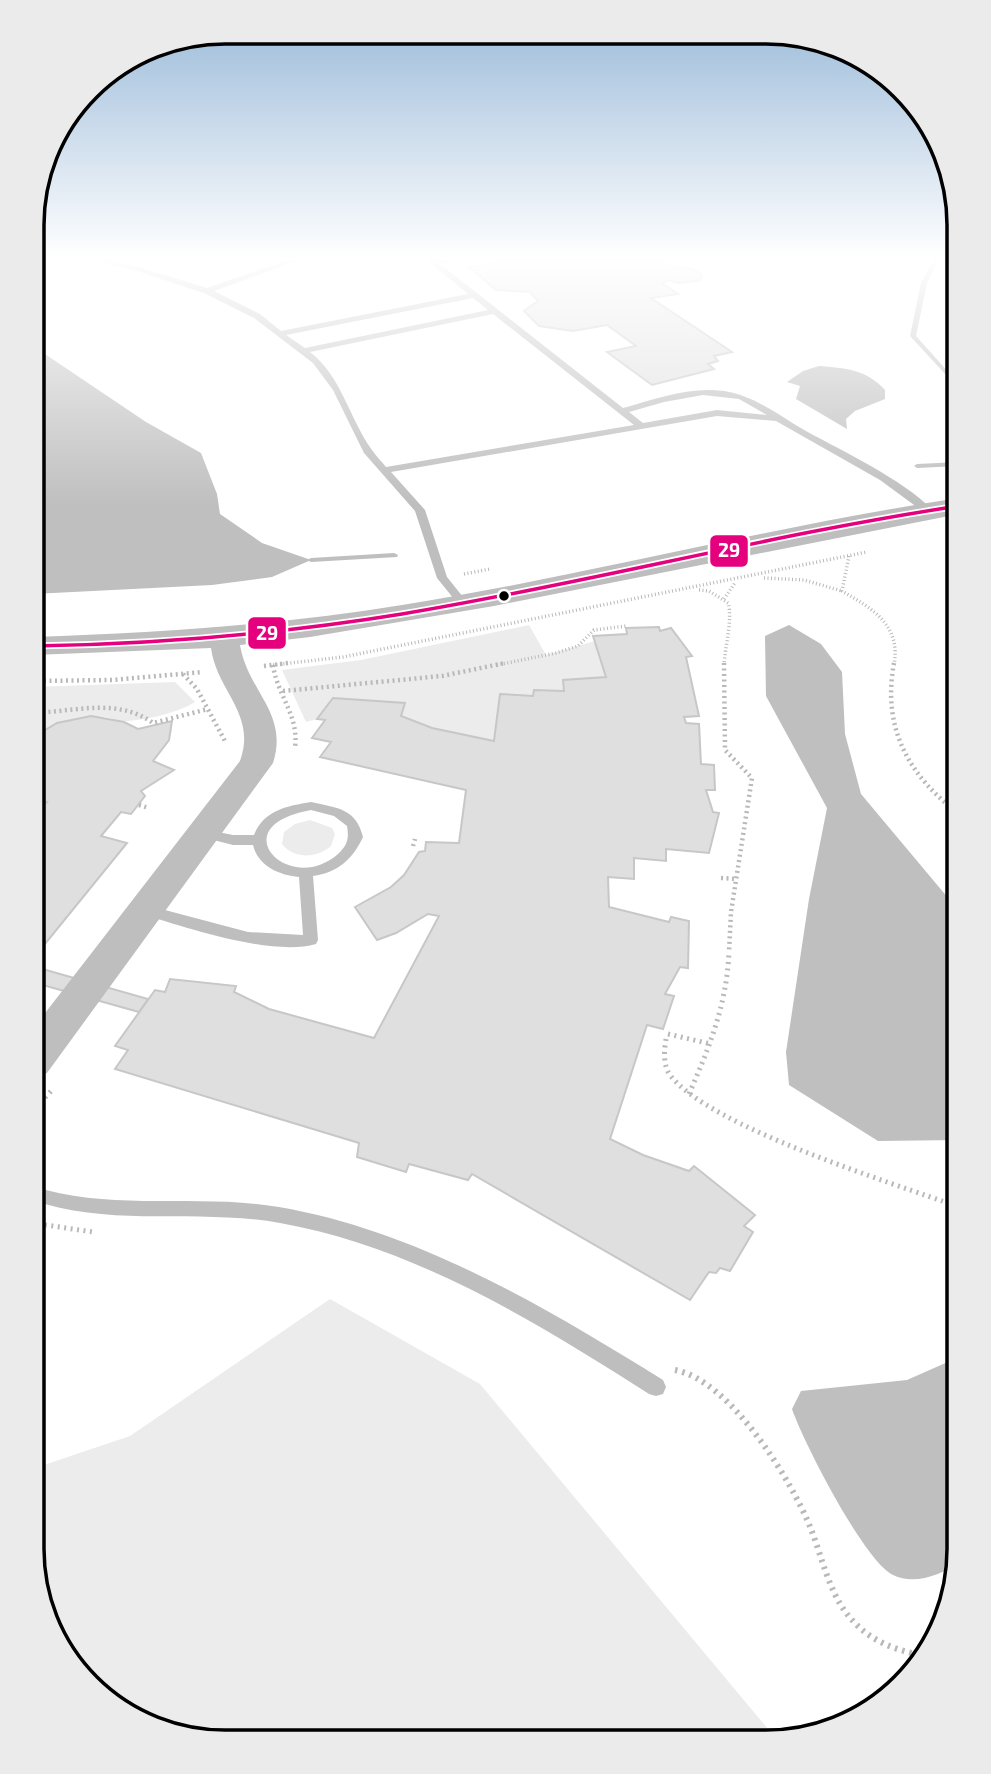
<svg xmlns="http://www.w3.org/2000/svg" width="991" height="1774" viewBox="0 0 991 1774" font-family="'Exo 2',sans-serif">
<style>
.green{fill:#ececec}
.water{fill:#bfbfbf}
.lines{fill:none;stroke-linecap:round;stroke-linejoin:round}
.stream{fill:#bfbfbf;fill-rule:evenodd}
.building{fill:#dfdfdf;stroke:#c7c7c7;stroke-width:2}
.path-far3{stroke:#b9b9b9;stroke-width:3.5;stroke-dasharray:1 2.5;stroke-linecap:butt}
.path-far2{stroke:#b9b9b9;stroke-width:4.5;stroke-dasharray:2 3.5;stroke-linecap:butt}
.path-far1{stroke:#b9b9b9;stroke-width:5;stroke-dasharray:2 4.5;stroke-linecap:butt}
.path{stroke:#b9b9b9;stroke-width:6;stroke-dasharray:2.5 5;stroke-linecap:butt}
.service{fill:#bebebe;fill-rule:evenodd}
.tertiary{fill:#bebebe;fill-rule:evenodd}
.bus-1-casing{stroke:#fff;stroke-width:7}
.bus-1{stroke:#e5007d;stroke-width:3.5}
.bus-dot{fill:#000;stroke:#fff;stroke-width:2.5}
.rim{fill:none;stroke:#000;stroke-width:3.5}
.line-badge{stroke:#fff;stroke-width:2.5}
.badge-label{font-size:19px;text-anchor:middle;font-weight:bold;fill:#fff}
</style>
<rect width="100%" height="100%" fill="#fff"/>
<g class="green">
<polygon points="529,625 546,655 595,641 606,677 563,680 564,691 535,690 533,696 494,741 432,728 401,716 404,703 333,698 317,719 306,722 282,670 361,660"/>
<path d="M175 682 195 702C177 713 147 720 126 721 119 722 112 718 105 717 77 715 54 722 32 738L33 687Z"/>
<path d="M310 820 332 828 335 834 331 846C317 858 295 860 282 844L284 832 295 824Z"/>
<polygon points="330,1299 480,1384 778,1741 199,1741 107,1702 42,1612 32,1550 32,1469 130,1436"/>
</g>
<g class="water">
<polygon points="33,346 146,422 201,453 217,494 220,514 262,543 311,560 272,577 212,585 33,594"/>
<path d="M819 366C845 368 866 369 885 390V399L855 411 846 419 847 429 796 399 800 386 787 382 803 371Z"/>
<polygon points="789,625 821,644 842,672 845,734 861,794 959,911 959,1140 878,1141 789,1085 786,1052 809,899 827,808 766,696 765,636"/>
<path d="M959 1357V1563C941 1574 915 1586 893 1575 864 1561 803 1441 792 1409L801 1391 907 1380Z"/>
</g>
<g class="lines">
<g class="stream">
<polygon points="935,257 940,257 927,283 916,336 959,384 959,389 910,336 921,283"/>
<polygon points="959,462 959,466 917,468 914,466 917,464"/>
<polygon points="394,553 398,555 397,557 311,562 307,560 311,558"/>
</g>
</g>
<g class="building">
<polygon points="528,257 655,257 672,267 692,269 700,273 702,278 698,281 677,283 669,280 662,283 678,294 651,298 732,352 714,356 718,361 708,364 714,369 652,385 607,352 636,346 607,325 573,331 539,326 524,311 538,301 530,292 496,290 469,267"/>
<polygon points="659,627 660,631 671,628 692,656 686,657 699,716 684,717 686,723 699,724 701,764 714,765 715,790 706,790 713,812 719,813 709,853 666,849 666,861 634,858 634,879 608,877 609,907 669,922 671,917 689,921 688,968 680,967 665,994 674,996 663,1029 647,1025 610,1139 643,1155 689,1171 694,1166 755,1215 744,1226 753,1232 730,1271 720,1268 716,1273 709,1272 690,1300 472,1174 468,1180 409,1164 406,1172 357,1157 359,1143 115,1069 128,1050 115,1046 155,990 165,992 170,979 236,986 234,992 269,1009 374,1038 439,916 428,914 396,933 377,940 355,907 391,887 404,875 419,852 425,851 426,842 459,843 466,790 320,757 331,742 312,738 325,720 317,719 333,698 405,703 401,716 432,728 494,741 500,694 533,696 534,690 564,691 563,680 606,677 593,636 627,634 626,628"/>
<polygon points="91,716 124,722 138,729 172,721 169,740 153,761 174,770 141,791 145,796 131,814 121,812 101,836 127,843 32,960 32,818 47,802 32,799 32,738 57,723"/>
<polygon points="32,966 148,999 139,1012 32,982"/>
</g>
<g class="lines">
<g class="path-far3">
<path d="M849 556 842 591C873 609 901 625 894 665"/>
<polyline points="464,574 490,569"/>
<polyline points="764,578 804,580 842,591"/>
<path d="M699 590 709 591 728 603C733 618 725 647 724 665"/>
<polyline points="724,599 735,583"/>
<polyline points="273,665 343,657 867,552"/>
<polyline points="497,665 556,653 578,646 594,630 626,626"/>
</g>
<g class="path-far2">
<polyline points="724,663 725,750 752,778 731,912 729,952"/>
<path d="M894 663C882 728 908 775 959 814"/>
<path d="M273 665C277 695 299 715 295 747"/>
<polyline points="264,666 288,663"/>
<polyline points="183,674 197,689 226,743"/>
<polyline points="33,681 112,680 203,672"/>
<polyline points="283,691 442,676 505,663"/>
<path d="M32 713C73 712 117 697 153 723L208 709"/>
<polyline points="139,805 149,808"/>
<polyline points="413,846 415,839"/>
<polyline points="721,878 737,879"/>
</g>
<g class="path-far1">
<polyline points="668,1034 711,1044"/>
<path d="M666 1039C664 1051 663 1065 670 1075 709 1127 893 1183 959 1207"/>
<path d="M689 1094C710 1046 727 1003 729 951"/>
<polyline points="32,1112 52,1090"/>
<polyline points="32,1223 93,1232"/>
</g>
<path class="path" d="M675 1370C730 1380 792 1481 811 1529 823 1560 830 1597 853 1621 873 1643 897 1650 924 1656"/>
<g class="service">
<path d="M81 257H95L139 267 207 288 296 257H307L214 291 260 314 281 331 468 294 423 257H431L436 261 467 257 440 264 623 408C655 399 690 386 724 391 756 396 779 416 806 431 846 453 902 479 934 511L925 513 880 480 776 421 717 416 391 472 425 510 447 577 467 602 466 604H458L437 578 415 511 364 453 333 390 313 363 254 318 204 293 137 271ZM473 298 488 310 305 348 286 335ZM493 314 634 425 386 467C382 462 376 456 372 450 349 418 342 377 310 352ZM703 395 739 399 767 415 717 410 643 423 629 412 664 402Z"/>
<path d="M311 802C337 808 356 808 363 837 353 859 337 873 313 876L318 940 316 944C271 957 186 927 141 914L139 910 141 906 146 905 248 932 303 935 299 877C279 875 258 866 253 845H233L198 836 196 833 203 829 233 835H254C264 810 287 806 311 802ZM311 810 334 816 347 826C349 838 348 845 338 854 289 897 220 826 311 810Z"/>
<path d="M32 1186C113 1212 196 1193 279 1207 418 1231 545 1307 663 1380L666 1387 663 1394 656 1396 649 1394C535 1321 414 1247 280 1223 197 1208 113 1228 32 1200Z"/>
</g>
<path class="tertiary" d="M959 498V514L494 606 310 637 240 645C248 692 289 713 273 763L47 1073 32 1077V1030L240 761C257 714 217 692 211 648L33 655V637C158 633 278 625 402 605 589 575 772 526 959 498Z"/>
<g class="bus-1-casing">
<path id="bus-1" d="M33 646C157 644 279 634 402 614 589 583 772 534 959 506"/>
</g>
<use href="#bus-1" class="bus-1"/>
</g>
<linearGradient id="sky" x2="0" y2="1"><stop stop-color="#97b8d8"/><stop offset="0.51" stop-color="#fff"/><stop offset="1" stop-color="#fff" stop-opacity="0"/></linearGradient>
<rect width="991" height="506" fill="url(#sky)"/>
<circle class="bus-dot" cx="504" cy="596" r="6"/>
<path d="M0 0H991V1774H0ZM225 44H766A181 181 0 0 1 947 225V1549A181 181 0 0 1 766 1730H225A181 181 0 0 1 44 1549V225A181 181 0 0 1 225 44Z" fill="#ebebeb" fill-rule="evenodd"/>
<path class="rim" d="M225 44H766A181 181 0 0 1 947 225V1549A181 181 0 0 1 766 1730H225A181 181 0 0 1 44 1549V225A181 181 0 0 1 225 44Z"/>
<g class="line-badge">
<rect x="709" y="534" width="40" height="34" rx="7" fill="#e5007d"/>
<rect x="247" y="616" width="40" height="34" rx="7" fill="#e5007d"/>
</g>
<g class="badge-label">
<text x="729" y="557">29</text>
<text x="267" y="640">29</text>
</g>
</svg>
